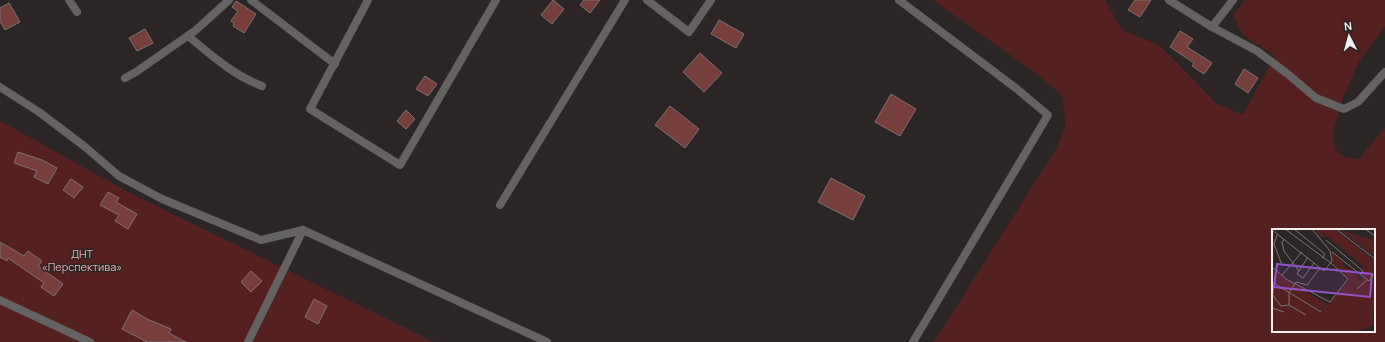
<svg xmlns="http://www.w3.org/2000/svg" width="1385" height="342" viewBox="0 0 1385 342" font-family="Manrope,sans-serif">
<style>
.green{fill:#542120;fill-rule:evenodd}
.building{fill:#773f3c;stroke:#7b7372}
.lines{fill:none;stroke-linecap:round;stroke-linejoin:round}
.minor{stroke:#656262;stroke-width:8}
.labels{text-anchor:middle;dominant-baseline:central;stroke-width:3;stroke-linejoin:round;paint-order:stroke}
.park-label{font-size:11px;fill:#f6ada8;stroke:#2c2525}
.inset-road{fill:none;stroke:#7c7676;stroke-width:1}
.view{fill:#9353c9;fill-opacity:0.15;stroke:#9353c9;stroke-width:2}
.inset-edge{fill:none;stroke:#f4f0ef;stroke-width:2}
</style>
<rect width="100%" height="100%" fill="#2c2525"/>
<g class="green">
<path d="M933 0H1105L1122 30 1159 45 1217 104 1243 115 1275 56 1242 34 1233 15 1245 0H1385V26L1374 42 1359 61 1344 95 1334 128 1333 141 1338 153 1347 158 1359 159 1385 128V342H934L1056 149 1066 126 1062 96 1037 74ZM1273 230H1374V331H1273Z"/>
<polygon points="0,121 134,195 434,342 0,342"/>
</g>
<g class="building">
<polygon points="553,0 564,9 552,24 541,15"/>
<polygon points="584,0 600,0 590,13 580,5"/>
<polygon points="1135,0 1151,0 1140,17 1128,10"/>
<polygon points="236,1 256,14 244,33 233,26 234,23 231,21 238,11 232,7"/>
<polygon points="9,3 20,22 5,30 0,21 0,8"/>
<polygon points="719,20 744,34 736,48 711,34"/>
<polygon points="145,29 153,43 137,51 129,38"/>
<polygon points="1180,31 1193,39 1187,47 1212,63 1204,74 1192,66 1194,63 1170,47"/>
<polygon points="700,53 722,73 704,92 683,72"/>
<polygon points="1244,69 1258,78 1248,93 1235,84"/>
<polygon points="425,76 437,84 428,96 416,89"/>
<polygon points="891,94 916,109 900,136 875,122"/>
<polygon points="670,106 699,129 685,148 655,125"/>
<polygon points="406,110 415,119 406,129 397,121"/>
<polygon points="18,152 42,160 57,168 48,184 34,177 37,171 14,163"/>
<polygon points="831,178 865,196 853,220 818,202"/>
<polygon points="71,179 83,187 74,198 63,190"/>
<polygon points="108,192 119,198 116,202 137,214 128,229 115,221 119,215 100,205"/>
<polygon points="0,242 24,256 28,251 42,261 38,266 63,284 54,296 41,287 44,283 8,258 7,261 0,257"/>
<polygon points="251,271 262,281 251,292 241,282"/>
<polygon points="314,299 327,306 318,324 305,317"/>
<polygon points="132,310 147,319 171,329 169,333 186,342 147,342 122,329"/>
</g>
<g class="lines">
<g class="minor">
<polyline points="69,0 77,12"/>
<polyline points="251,0 335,64"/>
<polyline points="368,0 310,109 400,165 496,0"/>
<polyline points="647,0 689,32 711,0"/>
<polyline points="899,0 1017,89 1048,115 913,342"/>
<polyline points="1169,0 1212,27 1233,0"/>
<polyline points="1212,27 1257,51 1289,75 1316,98 1344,109 1358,102 1385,72"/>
<path d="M188 36C211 55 233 75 262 86"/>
<polyline points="125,78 136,72 196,30 229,0"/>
<polyline points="0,87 39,112 84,146 119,176 162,199 261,240 303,230 547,342"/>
<polyline points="500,205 625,0"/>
<polyline points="0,300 90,342"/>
<polyline points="248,342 303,230"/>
</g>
</g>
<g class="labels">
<g class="park-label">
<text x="82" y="253">ДНТ<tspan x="82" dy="13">«Перспектива»</tspan></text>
</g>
</g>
<g transform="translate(1272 229)">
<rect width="103" height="103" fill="#2c2525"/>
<path d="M43 0H62L103 32V42L96 54 97 56 103 49V84H101L103 95 84 103H0V41L56 76 77 51 61 34 58 22 71 33 72 38 80 41 88 51 92 48 90 45 91 36 48 2 54 8 49 9ZM67 0 97 10 103 9V28Z" fill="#542120"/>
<path class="inset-road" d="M22 0 53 25 50 29M64 0 103 30M93 0 103 7M0 1 52 42 60 32 58 22 40 0M5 6 2 15 10 36M13 10 10 13 12 22 27 42M54 11 91 42 88 45 60 23M36 28 25 45 31 49 42 34M0 38 14 50 58 73 76 50 59 34 13 0M88 45 97 52 103 44M10 46 30 23M0 53 49 83M85 60 95 51M0 65 9 77 17 76 34 86M0 68 2 56M17 76V64L24 53 35 56 48 39M0 79 12 83"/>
<path class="view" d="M5 35 100 45 98 68 2 58Z"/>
<rect width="103" height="103" class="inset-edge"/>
</g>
<g transform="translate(1349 36) rotate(354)" stroke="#2c2525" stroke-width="3" paint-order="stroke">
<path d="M0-3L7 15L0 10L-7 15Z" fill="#f4f0ef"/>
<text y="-6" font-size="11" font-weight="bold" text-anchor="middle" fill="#f4f0ef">N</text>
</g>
</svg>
